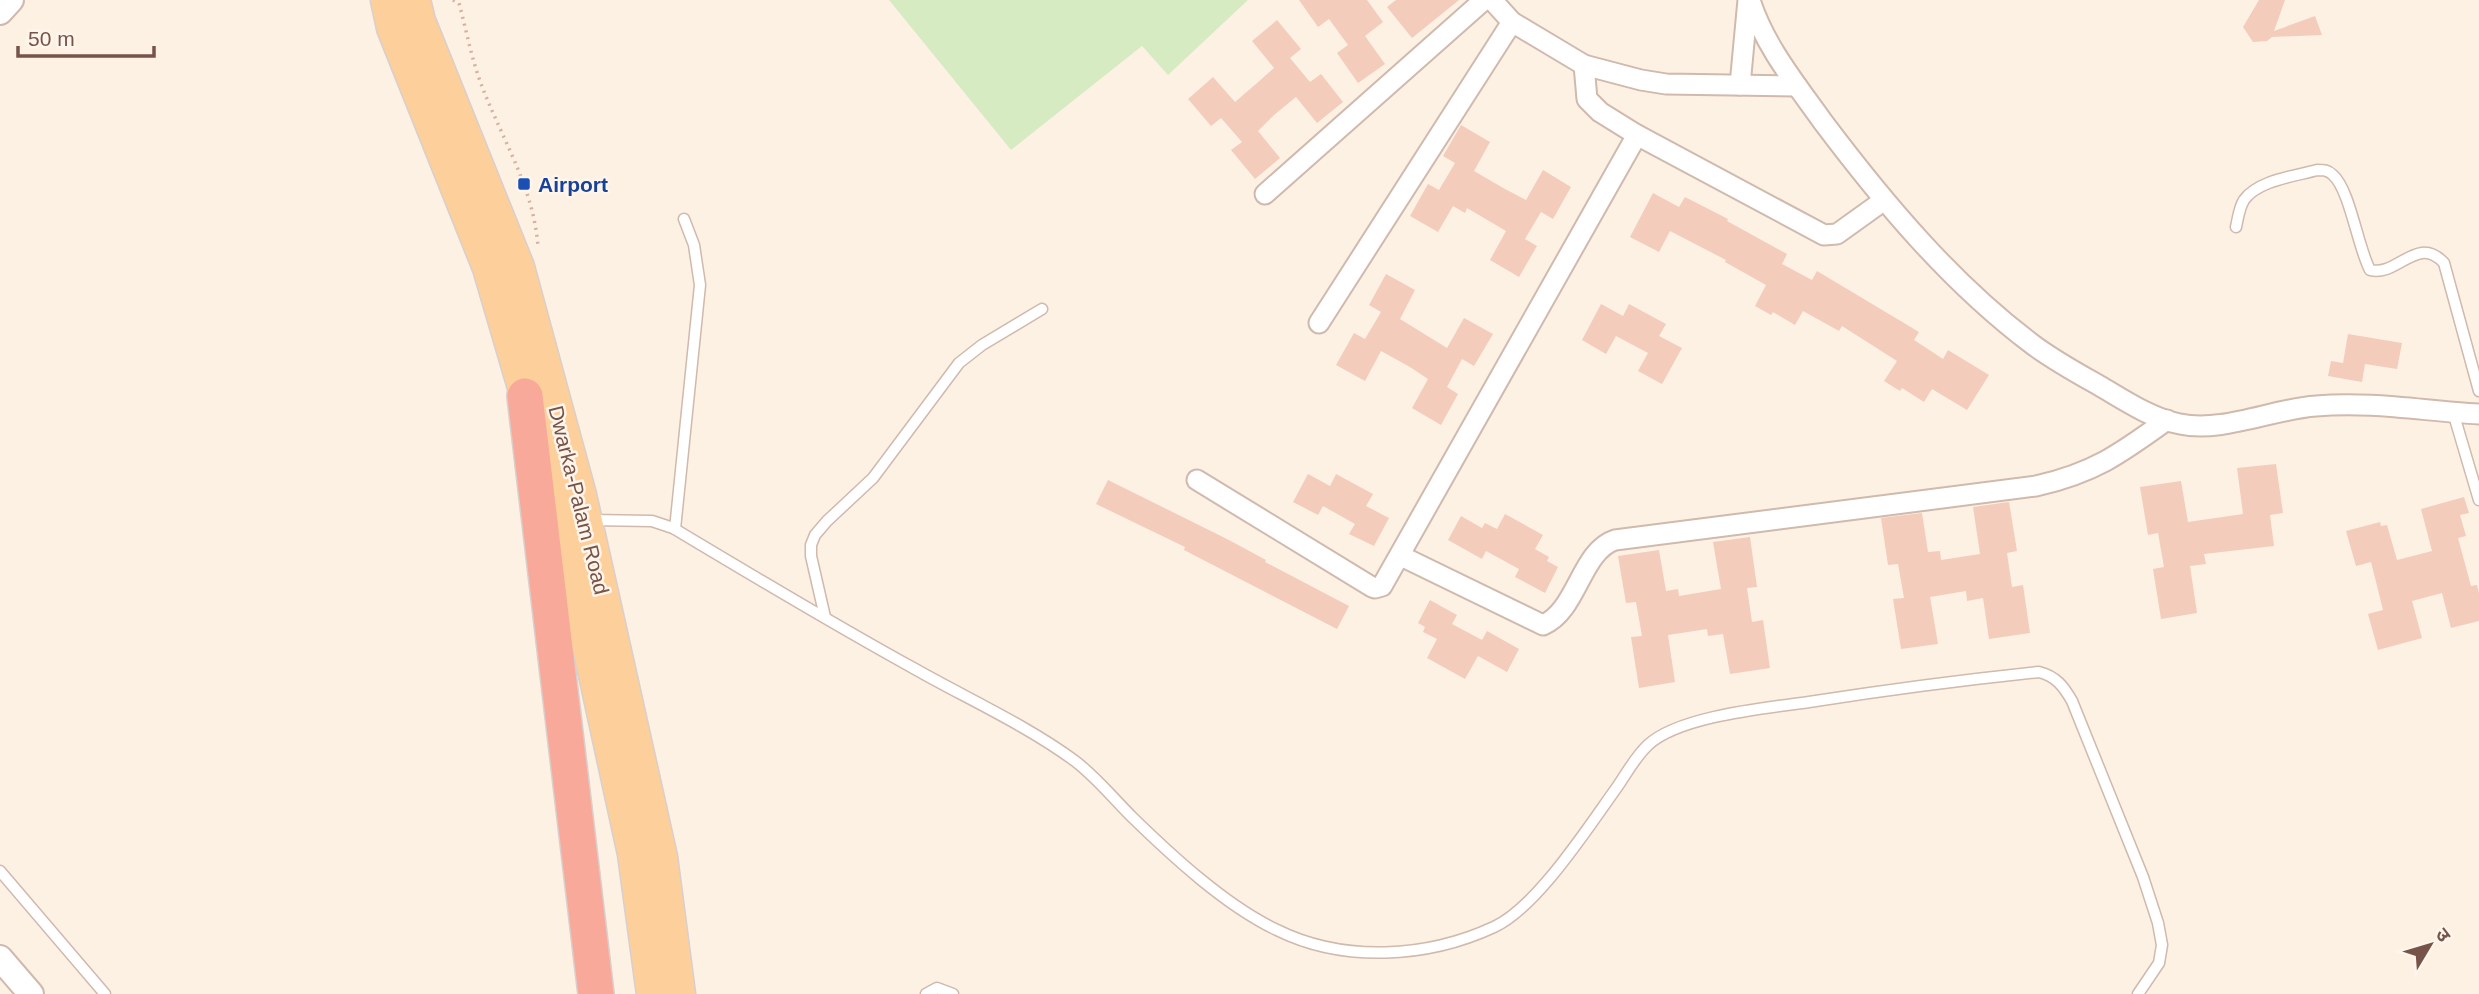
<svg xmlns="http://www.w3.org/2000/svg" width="2479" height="994" viewBox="0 0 2479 994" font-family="Arial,'Noto Sans Devanagari',sans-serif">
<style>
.green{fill:#d7ebc2}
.building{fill:#f3ccbb}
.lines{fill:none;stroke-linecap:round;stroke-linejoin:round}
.service-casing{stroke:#d0b9ad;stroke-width:13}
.minor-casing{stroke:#d0b9ad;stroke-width:23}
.tertiary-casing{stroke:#d0b9ad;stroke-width:28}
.primary-casing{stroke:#d9cfcc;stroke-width:33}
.motorway-casing{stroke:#d9cfcc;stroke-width:38}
.path{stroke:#d8af9e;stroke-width:3.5;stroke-dasharray:2 5;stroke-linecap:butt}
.service{stroke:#fff;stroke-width:10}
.minor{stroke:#fff;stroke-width:19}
.tertiary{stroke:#fff;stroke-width:24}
.primary{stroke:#fdcf9b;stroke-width:30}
.motorway{stroke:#f8a99a;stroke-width:35}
.transit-dot{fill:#1a4fb4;stroke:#fff5eb;stroke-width:2.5}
.labels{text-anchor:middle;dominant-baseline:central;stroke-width:5;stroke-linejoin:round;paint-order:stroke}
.transit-label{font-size:21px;font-weight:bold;fill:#164399;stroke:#fff5eb;text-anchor:start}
.street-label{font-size:21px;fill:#765449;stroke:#fff5eb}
</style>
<rect width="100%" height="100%" fill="#fdf1e4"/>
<polygon class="green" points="889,0 1248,0 1168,75 1142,46 1011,150"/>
<g class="building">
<polygon points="1299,0 1367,0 1383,22 1365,36 1385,64 1358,83 1337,53 1348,45 1329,19 1318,27"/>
<polygon points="1396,0 1459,0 1412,38 1387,7"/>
<polygon points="2259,0 2285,0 2274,31 2315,16 2322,35 2272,37 2267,41 2253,42 2243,27"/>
<polygon points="1277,20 1301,49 1290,58 1310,82 1321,74 1343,102 1317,123 1296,97 1274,115 1258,131 1280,158 1255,179 1231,150 1242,142 1221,118 1211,126 1188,99 1213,77 1235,102 1257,83 1274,68 1252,41"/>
<polygon points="1461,125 1490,142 1474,171 1505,189 1526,200 1543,170 1571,187 1553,219 1541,212 1525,239 1537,246 1519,277 1490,260 1506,231 1467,208 1465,213 1453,206 1438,232 1410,216 1428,184 1439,190 1455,163 1443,156"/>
<polygon points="1653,193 1679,207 1685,197 1728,219 1727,221 1787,254 1782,264 1812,280 1817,271 1919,332 1914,340 1943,359 1948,350 1989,375 1967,410 1932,389 1924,402 1902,388 1900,391 1884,381 1897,361 1842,326 1839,331 1803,311 1795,325 1773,312 1771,315 1755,306 1766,285 1725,262 1726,260 1670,231 1659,252 1630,237"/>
<polygon points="1386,274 1415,290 1400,319 1447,348 1464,318 1493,334 1474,366 1462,359 1447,387 1458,394 1441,425 1412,408 1428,379 1410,367 1381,351 1365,381 1336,365 1354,333 1365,339 1381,312 1369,305"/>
<polygon points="1601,304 1623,316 1629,304 1666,324 1659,336 1682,348 1662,384 1638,371 1648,353 1616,336 1606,354 1582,340"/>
<polygon points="2348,334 2402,343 2397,369 2365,364 2362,382 2328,376 2331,361 2343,363"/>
<polygon points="2276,464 2283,513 2270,515 2274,546 2204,554 2206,564 2190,566 2197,613 2161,619 2153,569 2164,567 2158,533 2148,535 2140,487 2181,481 2188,522 2243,514 2237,468"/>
<polygon points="1308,474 1330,486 1336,474 1373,494 1366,506 1389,518 1374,546 1349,534 1355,524 1323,506 1318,515 1293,502"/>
<polygon points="1108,480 1227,539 1266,560 1265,562 1349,606 1337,629 1184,550 1185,547 1096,504"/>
<polygon points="2464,497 2469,513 2460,515 2466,536 2458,538 2471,586 2477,585 2479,593 2479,621 2451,628 2442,593 2412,601 2422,638 2378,650 2368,614 2383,610 2371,562 2356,566 2346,531 2380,522 2381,526 2387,525 2397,560 2432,551 2421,509"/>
<polygon points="2009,502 2017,551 2007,553 2012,587 2023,585 2030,633 1989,639 1983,598 1967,601 1966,591 1930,597 1938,644 1901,649 1893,599 1904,598 1898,564 1888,565 1881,518 1922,513 1928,552 1940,551 1941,560 1980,554 1973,507"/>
<polygon points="1505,514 1543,535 1535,549 1549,557 1547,561 1558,567 1545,593 1515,577 1519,569 1486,551 1482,559 1448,540 1461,516 1482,528 1485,523 1497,529"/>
<polygon points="1750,537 1757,587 1747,588 1752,622 1763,620 1770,668 1730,674 1723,634 1708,636 1707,629 1668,635 1675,682 1639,688 1631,637 1642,636 1636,602 1626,603 1618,556 1659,550 1666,591 1678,589 1679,596 1721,589 1713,542"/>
<polygon points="1430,600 1457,615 1452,624 1482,640 1487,631 1519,649 1507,672 1478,656 1465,679 1427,658 1437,639 1423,632 1425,627 1418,623"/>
</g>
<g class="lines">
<g class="service-casing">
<g id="service">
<path d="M2236 227C2238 218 2239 208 2244 200 2258 180 2296 176 2317 170 2324 170 2328 170 2333 175 2350 190 2358 248 2370 270 2398 277 2417 234 2444 263L2479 391"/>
<polyline points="2453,412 2479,500"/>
<path d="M591 520 652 521 673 528C753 576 833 624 915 669 968 699 1026 725 1075 761 1096 777 1113 798 1132 817 1172 856 1226 906 1277 930 1344 963 1427 958 1494 927 1536 908 1587 829 1615 790 1626 775 1634 758 1648 745 1679 716 1766 708 1809 702 1886 690 1962 680 2039 672 2056 676 2064 687 2072 701L2143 877 2158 923 2162 945 2159 963 2138 994"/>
<polyline points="675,529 700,285 694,245 684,219"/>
<polyline points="825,617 811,556 811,545 815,535 827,521 873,478 959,363 982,345 1042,309"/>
<polyline points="0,871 105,994"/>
<polyline points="926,994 937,988 953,994"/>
</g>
</g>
<g class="minor-casing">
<g id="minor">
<polyline points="1492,0 1512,22 1584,65 1641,80 1666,84 1797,86"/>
<path d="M1750 0C1764 45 1796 84 1823 122 1884 203 1951 283 2032 344 2053 360 2077 373 2100 386 2124 400 2152 419 2180 424 2222 433 2273 409 2316 406 2370 401 2424 411 2479 414"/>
<polyline points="1584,65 1587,99 1600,112 1637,135 1824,235 1837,234 1883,201"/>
<polyline points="1740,85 1748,0"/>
<polyline points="1265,194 1484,0"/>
<polyline points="1319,323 1512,22"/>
<polyline points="1197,480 1372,587 1375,588 1382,586 1637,135"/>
<path d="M1401 556 1543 625C1577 611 1581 551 1615 540L2036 486C2094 473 2120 454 2167 420"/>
</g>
</g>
<g class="tertiary-casing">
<g id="tertiary">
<polyline points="0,12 11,0"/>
<polyline points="0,958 31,994"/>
</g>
</g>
<g class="primary-casing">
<g id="primary">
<polyline points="386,0 392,28 488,268 556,500 633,854 652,994"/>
<polyline points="415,0 420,21 519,267 581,495 662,857 680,994"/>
</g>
</g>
<g class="motorway-casing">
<polyline id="motorway" points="525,396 596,994"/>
</g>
<path class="path" d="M453 0 459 3C466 29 471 56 480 81 500 136 534 187 538 247"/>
<use href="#service" class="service"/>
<use href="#minor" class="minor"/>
<use href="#tertiary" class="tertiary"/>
<use href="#primary" class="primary"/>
<use href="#motorway" class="motorway"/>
</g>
<rect class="transit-dot" x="517" y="177" width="14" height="14" rx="3.5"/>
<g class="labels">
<g class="transit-label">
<text x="538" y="184">Airport</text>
</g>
<g class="street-label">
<text transform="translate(579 500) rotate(76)">Dwarka-Palam Road</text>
</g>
</g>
<g transform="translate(2430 945) rotate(52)" stroke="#fff5eb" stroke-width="5" paint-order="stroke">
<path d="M0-5L12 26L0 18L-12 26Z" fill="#765449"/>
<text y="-10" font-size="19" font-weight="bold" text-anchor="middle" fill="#765449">उ</text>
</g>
<path d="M18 46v10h136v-10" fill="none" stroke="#765449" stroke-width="3.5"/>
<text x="28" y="46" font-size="21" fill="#765449" stroke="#fff5eb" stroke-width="5" paint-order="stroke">50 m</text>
</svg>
